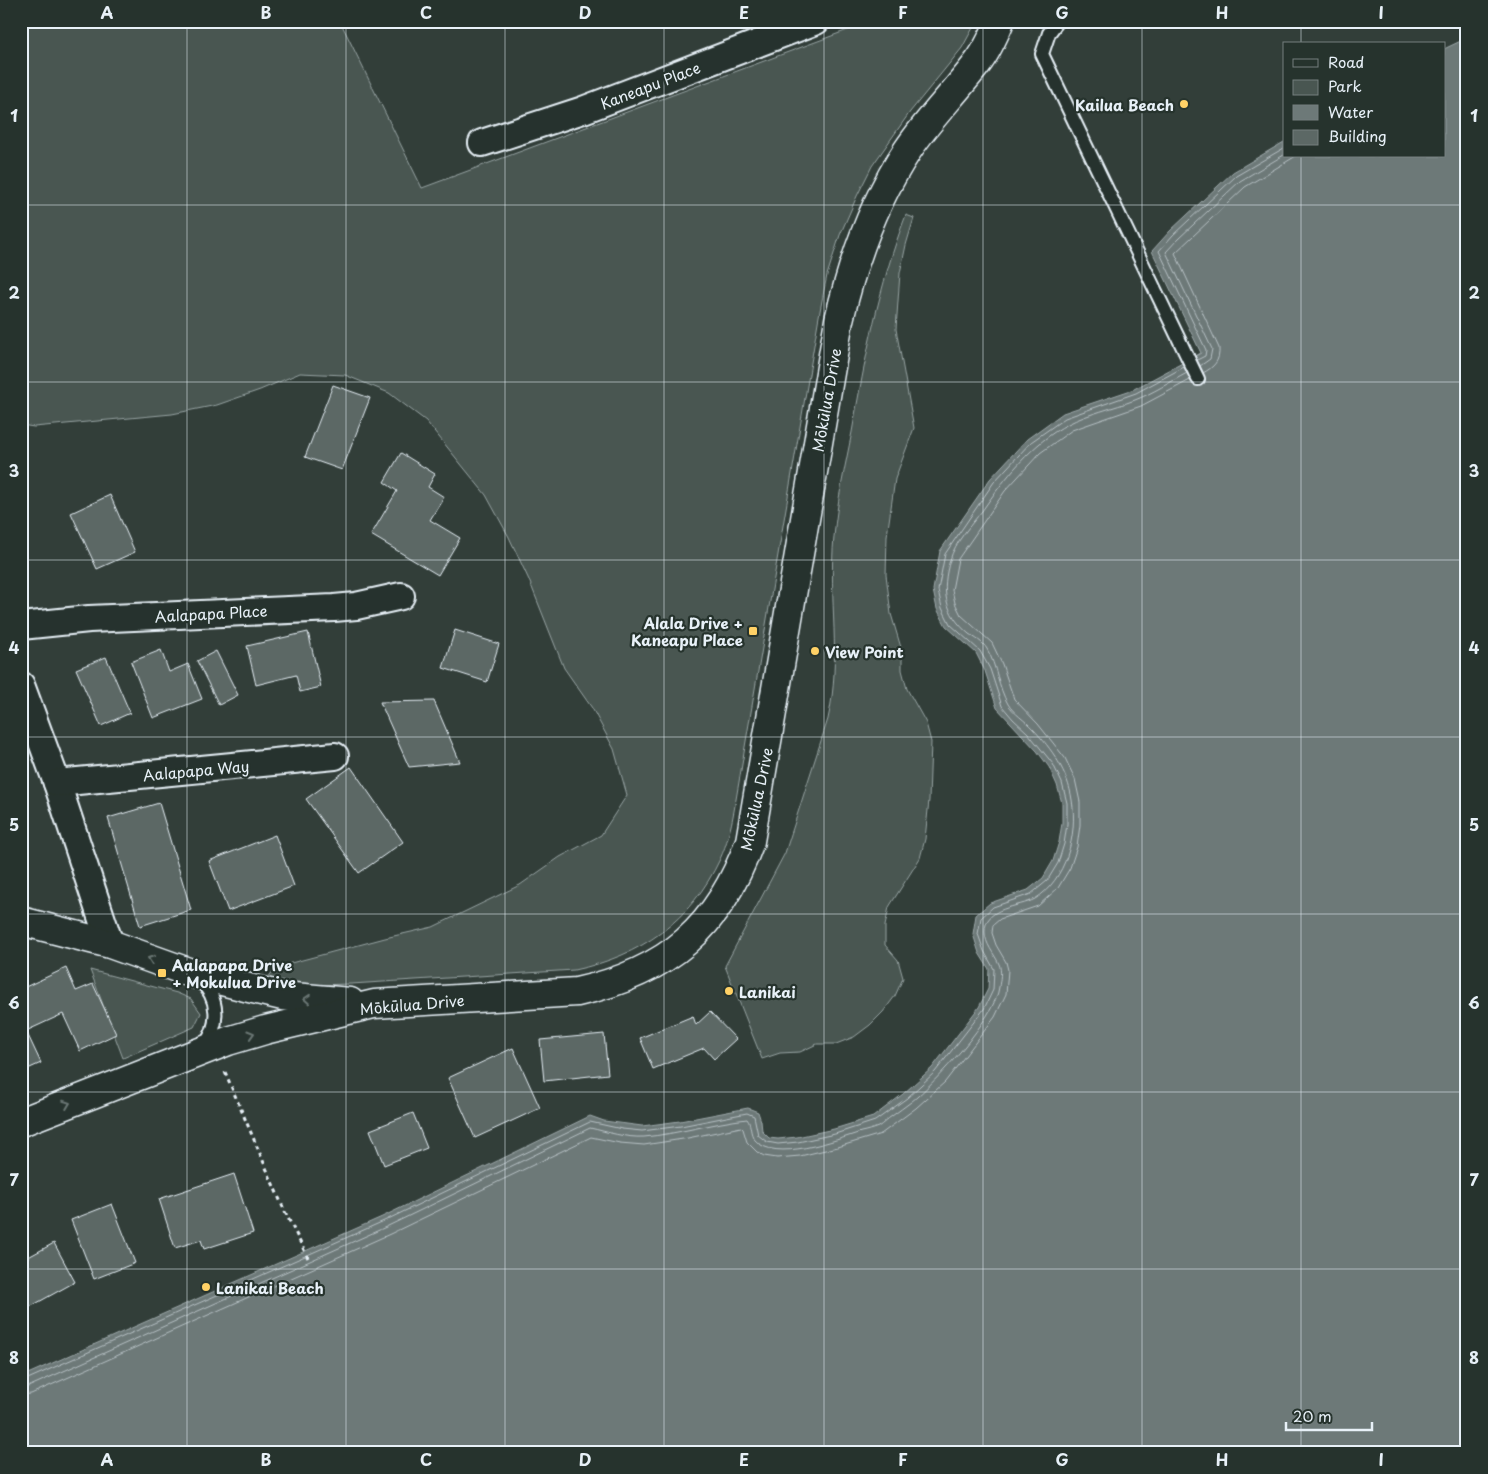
<svg xmlns="http://www.w3.org/2000/svg" width="1488" height="1474" viewBox="0 0 1488 1474" font-family="'Playpen Sans',sans-serif">
<style>
.green{fill:#495651;stroke:#98a4a4}
.water{fill:#6d7978;stroke:#9ea9ab}
.lines{fill:none;stroke-linecap:round;stroke-linejoin:round}
.shore{stroke:#b7c1c5;stroke-width:1}
.building{fill:#5c6865;stroke:#e8f1f8}
.lane-casing{stroke:#e8f1f8;stroke-width:16}
.street-casing{stroke:#e8f1f8;stroke-width:30}
.secondary-casing{stroke:#e8f1f8;stroke-width:31}
.path{stroke:#e8f1f8;stroke-width:3;stroke-dasharray:4 4;stroke-linecap:butt}
.lane{stroke:#26332d;stroke-width:12}
.street{stroke:#26332d;stroke-width:26}
.secondary{stroke:#26332d;stroke-width:28}
.oneway{stroke:#6a7674}
.grid{fill:none;stroke:#e8f1f8;stroke-width:1;stroke-opacity:0.55}
.poi-dot{fill:#ffd166;stroke:#26332d;stroke-width:2}
.labels{text-anchor:middle;dominant-baseline:central;stroke-width:4.5;stroke-linejoin:round;paint-order:stroke}
.street-label{font-size:15px;fill:#e8f1f8;stroke:#26332d}
.poi-label{font-size:15px;font-weight:bold;fill:#e8f1f8;stroke:#26332d;text-anchor:start}
.neatline{fill:none;stroke:#e8f1f8;stroke-width:2}
.grid-label{font-size:16px;text-anchor:middle;font-weight:bold;fill:#e8f1f8}
</style>
<rect width="100%" height="100%" fill="#323e39"/>
<filter id="ink" filterUnits="userSpaceOnUse"><feTurbulence type="fractalNoise" baseFrequency=".02" numOctaves="2"/><feDisplacementMap in="SourceGraphic" scale="10" xChannelSelector="R" yChannelSelector="G"/><feConvolveMatrix kernelMatrix="1 2 1 2 8 2 1 2 1" color-interpolation-filters="sRGB"/></filter>
<g filter="url(#ink)">
<g class="green">
<path d="M21 21H340L422 188 872 21H964L975 24 962 48 910 112 872 166 857 196 840 235 827 275 819 316 734 811C731 827 727 844 720 859 691 921 641 956 574 970L351 984 311 985 265 982 276 967 385 938 433 927 520 885 560 857 601 835 627 795 614 749 592 708 564 668 529 580 509 537 486 495 426 421 389 393 345 375 300 373 260 390 217 405 172 414 34 427 21 425Z"/>
<path d="M906 215 914 218 906 245 900 273 896 329 914 428 895 479 887 536 886 575 891 614 902 651V670L907 689 926 723 931 742 929 800 925 839 920 858 889 907 885 926V945L898 960 903 978 895 996 883 1012 870 1025 854 1037 836 1044H817L800 1052 780 1053 762 1059 725 966 785 853 828 719C842 659 828 598 834 537 837 502 845 467 852 432 865 359 879 285 906 215Z"/>
<polygon points="90,970 177,993 191,999 201,1013 194,1027 123,1058"/>
</g>
<polygon class="water" points="1467,38 1467,1453 21,1453 21,1377 382,1217 590,1116 604,1121 642,1126 680,1121 748,1108 758,1112 761,1121 762,1131 769,1138 778,1139 797,1137 834,1129 873,1117 903,1094 932,1068 979,1007 988,989 989,969 979,953 973,934 976,915 990,903 1028,890 1043,878 1053,861 1059,842 1062,823 1062,803 1057,785 1049,767 1037,751 997,708 985,671 976,653 946,626 937,609 933,590 940,551 990,479 1027,439 1063,413 1134,389 1201,353 1152,251 1170,231 1233,172 1284,142 1284,156 1444,156 1444,49"/>
<g class="lines">
<g class="shore">
<polyline points="1197,360 1205,356 1206,350 1159,251 1173,235 1236,176 1284,148"/>
<polyline points="1200,366 1210,359 1212,349 1166,252 1178,239 1240,181 1284,155"/>
<path d="M1203 373C1214 367 1220 361 1219 348L1175 253 1245 187 1296 156"/>
<polyline points="21,1382 384,1221 590,1122 622,1129 642,1131 681,1126 747,1113 754,1116 758,1135 767,1142 778,1144 798,1142 835,1134 875,1121 907,1098 935,1072 984,1009 993,990 994,969 984,951 978,934 981,918 993,907 1031,894 1047,881 1058,863 1064,844 1067,824 1067,803 1062,783 1053,764 1028,733 1013,719 1002,706 990,669 980,651 950,624 942,608 938,590 945,554 994,482 1031,442 1065,418 1136,393 1184,367"/>
<path d="M21 1388 28 1387 386 1227 590 1128C608 1132 625 1138 644 1137 678 1134 712 1123 747 1119 752 1125 749 1133 755 1140 774 1163 836 1140 861 1132 866 1131 873 1129 878 1127 883 1124 887 1119 892 1116 898 1111 905 1107 911 1102 935 1083 996 1017 999 987 1000 980 1002 971 999 964 994 953 985 944 985 932 984 906 1019 908 1035 899 1066 880 1078 834 1072 800 1068 772 1052 749 1033 729 1025 720 1014 714 1008 704 998 687 997 666 987 649 983 642 975 638 969 634 944 613 941 590 950 560 955 542 971 525 982 511 1004 479 1033 442 1068 424 1087 414 1114 408 1135 400 1153 393 1170 382 1187 373"/>
<polyline points="21,1395 31,1394 390,1234 591,1137 620,1143 644,1145 683,1139 741,1127 743,1129 747,1142 757,1152 764,1156 777,1158 800,1156 838,1147 881,1134 916,1108 945,1082 995,1017 1006,994 1008,970 1006,962 996,945 992,933 993,925 1000,919 1038,906 1058,888 1070,868 1077,847 1080,825 1080,802 1075,779 1065,758 1038,724 1014,699 1002,664 992,643 961,615 955,603 952,590 958,559 1005,491 1040,453 1072,430 1141,406 1190,380"/>
</g>
</g>
<g class="building">
<polygon points="333,385 370,398 342,470 305,457"/>
<polygon points="401,453 435,474 428,487 444,497 430,520 460,538 438,575 371,535 397,491 384,482"/>
<polygon points="110,495 135,552 97,569 71,513"/>
<polygon points="455,630 499,644 487,682 443,668"/>
<polygon points="308,632 321,687 300,692 296,675 256,685 247,646"/>
<polygon points="161,650 169,672 188,664 202,699 153,718 131,662"/>
<polygon points="216,651 238,695 219,705 197,661"/>
<polygon points="106,657 130,713 101,726 76,669"/>
<polygon points="434,701 460,762 409,767 380,702"/>
<polygon points="351,767 403,842 359,873 306,799"/>
<polygon points="159,803 191,910 140,926 108,818"/>
<polygon points="275,835 294,886 228,911 209,861"/>
<polygon points="66,968 76,991 93,984 116,1034 80,1051 63,1014 26,1031 41,1063 21,1072 21,989"/>
<polygon points="710,1012 736,1039 714,1059 704,1048 653,1069 640,1038 693,1016 696,1025"/>
<polygon points="604,1034 608,1074 544,1081 540,1040"/>
<polygon points="513,1048 540,1108 475,1138 448,1078"/>
<polygon points="413,1113 427,1148 384,1165 370,1130"/>
<polygon points="234,1174 253,1233 204,1249 201,1240 175,1248 159,1199"/>
<polygon points="112,1204 135,1263 94,1279 71,1220"/>
<polygon points="54,1243 75,1282 26,1309 21,1301 21,1261"/>
</g>
<g class="lines">
<g class="lane-casing">
<g id="lane">
<polyline points="1058,21 1049,33 1042,54 1198,379"/>
<path d="M199 980C220 998 220 1025 204 1046"/>
</g>
</g>
<g class="street-casing">
<g id="street">
<polyline points="482,143 583,110 816,21"/>
<polyline points="21,626 89,619 334,608 356,606 401,596"/>
<polyline points="21,685 57,783 110,944"/>
<polyline points="57,783 335,756"/>
</g>
</g>
<g class="secondary-casing">
<g id="secondary">
<polyline points="21,921 110,944 191,973 249,988 282,996 350,1002"/>
<path d="M21 1122 228 1041 265 1030 374 1004 577 992C668 972 719 928 750 841L839 320C853 259 873 203 907 151 928 119 956 92 979 61 988 49 994 35 1000 21"/>
</g>
</g>
<polyline class="path" points="225,1072 285,1212 308,1258"/>
<use href="#lane" class="lane"/>
<use href="#street" class="street"/>
<use href="#secondary" class="secondary"/>
</g>
<defs><path id="oneway-chevron" d="M-2-3.5L2.5 0L-2 3.5" fill="none" stroke-width="1.6" stroke-linecap="round" stroke-linejoin="round" transform="scale(1.25)"/></defs>
<g class="oneway">
<use href="#oneway-chevron" transform="translate(151 959) rotate(-160)"/>
<use href="#oneway-chevron" transform="translate(307 999) rotate(-175)"/>
<use href="#oneway-chevron" transform="translate(251 1034) rotate(-17)"/>
<use href="#oneway-chevron" transform="translate(67 1104) rotate(-21)"/>
</g>
</g>
<path class="grid" d="M187 21V1453M346 21V1453M505 21V1453M664 21V1453M824 21V1453M983 21V1453M1142 21V1453M1301 21V44M1301 156V1453M21 205H1467M21 382H1467M21 560H1467M21 737H1467M21 914H1467M21 1092H1467M21 1269H1467"/>
<g class="poi-dot">
<circle cx="1184" cy="104" r="5"/>
<rect x="748" y="626" width="10" height="10" rx="2.5"/>
<circle cx="815" cy="651" r="5"/>
<rect x="157" y="968" width="10" height="10" rx="2.5"/>
<circle cx="729" cy="991" r="5"/>
<circle cx="206" cy="1287" r="5"/>
</g>
<g class="labels">
<g class="street-label">
<text transform="translate(650 85) rotate(-21)">Kaneapu Place</text>
<text transform="translate(826 400) rotate(-80)">Mōkūlua Drive</text>
<text transform="translate(211 613) rotate(-3)">Aalapapa Place</text>
<text transform="translate(196 770) rotate(-5)">Aalapapa Way</text>
<text transform="translate(756 799) rotate(-78)">Mōkūlua Drive</text>
<text transform="translate(412 1004) rotate(-5)">Mōkūlua Drive</text>
</g>
<g class="poi-label">
<text x="1174" y="104" text-anchor="end">Kailua Beach</text>
<text x="743" y="622" text-anchor="end">Alala Drive +<tspan x="743" dy="17">Kaneapu Place</tspan></text>
<text x="825" y="651">View Point</text>
<text x="172" y="964">Aalapapa Drive<tspan x="172" dy="17">+ Mokulua Drive</tspan></text>
<text x="739" y="991">Lanikai</text>
<text x="216" y="1287">Lanikai Beach</text>
</g>
</g>
<rect width="1488" height="1474" fill="none" stroke="#26332d" stroke-width="55"/>
<rect x="1283" y="42" width="162" height="115" fill="#26332d" stroke="#747f7e"/>
<rect x="1293" y="59" width="25" height="8" fill="#26332d" stroke="#747f7e"/>
<text x="1328" y="68" font-size="15" fill="#e8f1f8">Road</text>
<rect x="1293" y="80" width="25" height="15" fill="#495651" stroke="#747f7e"/>
<text x="1328" y="92" font-size="15" fill="#e8f1f8">Park</text>
<rect x="1293" y="105" width="25" height="15" fill="#6d7978" stroke="#747f7e"/>
<text x="1328" y="118" font-size="15" fill="#e8f1f8">Water</text>
<rect x="1293" y="130" width="25" height="15" fill="#5c6865" stroke="#747f7e"/>
<text x="1328" y="142" font-size="15" fill="#e8f1f8">Building</text>
<path d="M1286 1422v8h86v-8" fill="none" stroke="#e8f1f8" stroke-width="2.5"/>
<text x="1293" y="1422" font-size="15" fill="#e8f1f8" stroke="#26332d" stroke-width="4" paint-order="stroke">20 m</text>
<rect x="28" y="28" width="1432" height="1418" class="neatline"/>
<g class="grid-label">
<text x="107" y="19">A</text>
<text x="266" y="19">B</text>
<text x="426" y="19">C</text>
<text x="585" y="19">D</text>
<text x="744" y="19">E</text>
<text x="903" y="19">F</text>
<text x="1062" y="19">G</text>
<text x="1222" y="19">H</text>
<text x="1381" y="19">I</text>
<text x="14" y="122">1</text>
<text x="1474" y="122">1</text>
<text x="14" y="299">2</text>
<text x="1474" y="299">2</text>
<text x="14" y="477">3</text>
<text x="1474" y="477">3</text>
<text x="14" y="654">4</text>
<text x="1474" y="654">4</text>
<text x="14" y="831">5</text>
<text x="1474" y="831">5</text>
<text x="14" y="1009">6</text>
<text x="1474" y="1009">6</text>
<text x="14" y="1186">7</text>
<text x="1474" y="1186">7</text>
<text x="14" y="1364">8</text>
<text x="1474" y="1364">8</text>
<text x="107" y="1466">A</text>
<text x="266" y="1466">B</text>
<text x="426" y="1466">C</text>
<text x="585" y="1466">D</text>
<text x="744" y="1466">E</text>
<text x="903" y="1466">F</text>
<text x="1062" y="1466">G</text>
<text x="1222" y="1466">H</text>
<text x="1381" y="1466">I</text>
</g>
</svg>
